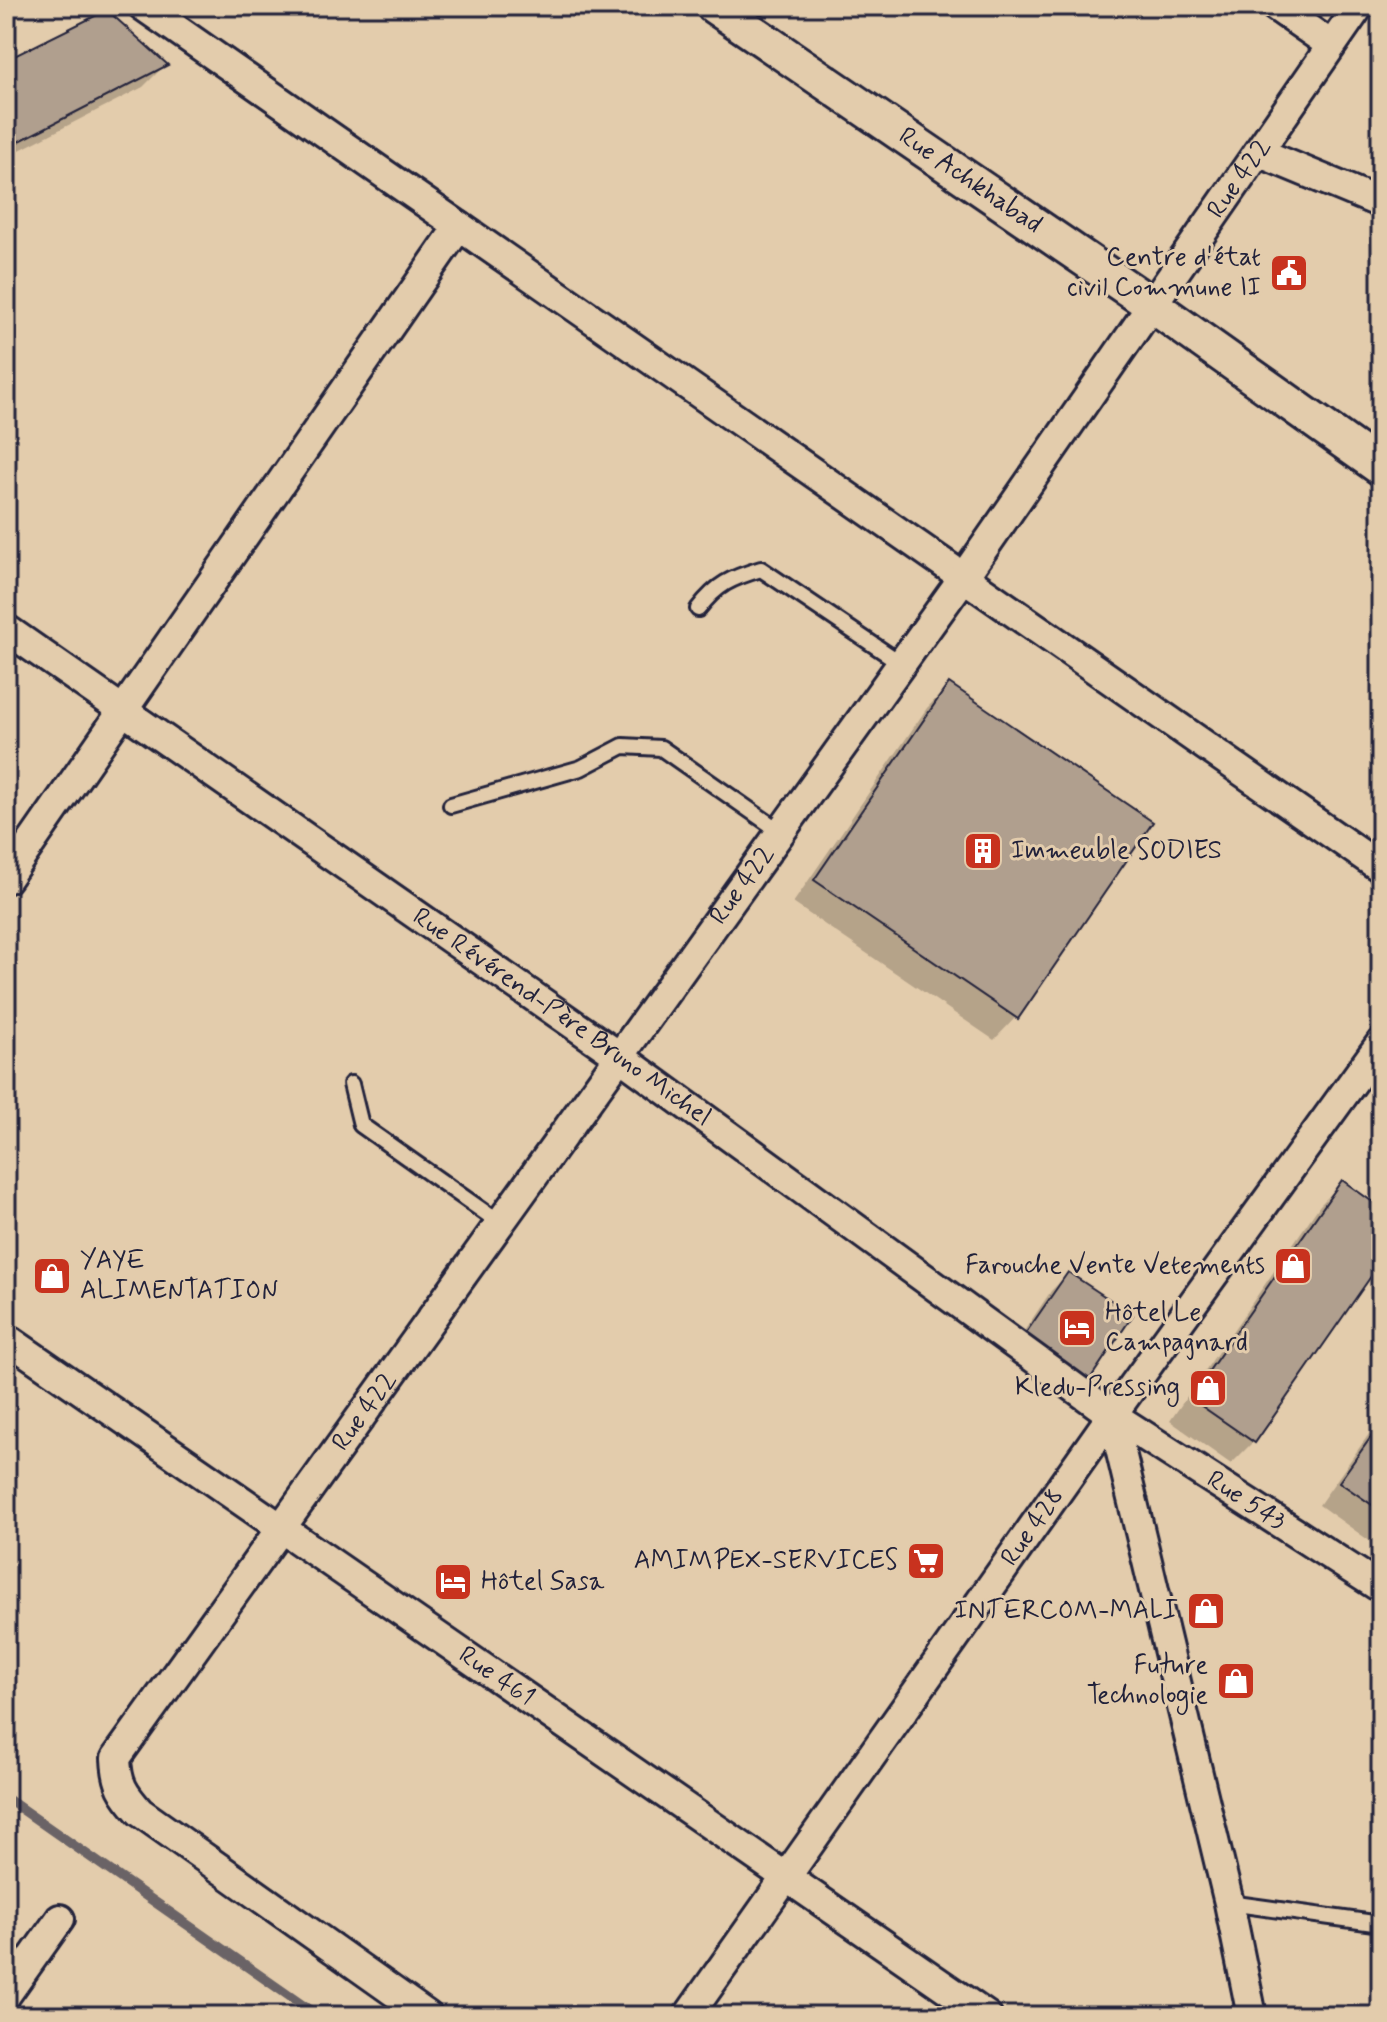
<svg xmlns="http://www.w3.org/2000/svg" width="1387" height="2022" viewBox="0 0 1387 2022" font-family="Mynerve,sans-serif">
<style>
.shadow{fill:#0003}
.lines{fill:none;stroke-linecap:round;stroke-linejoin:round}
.stream{stroke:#6b6366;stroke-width:10}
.building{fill:#b09f8e;stroke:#22223b;stroke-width:2}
.service-casing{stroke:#22223b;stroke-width:20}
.minor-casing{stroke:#22223b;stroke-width:34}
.tertiary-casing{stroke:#22223b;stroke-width:40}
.service{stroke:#e3ccac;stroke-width:14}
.minor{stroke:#e3ccac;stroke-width:28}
.tertiary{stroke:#e3ccac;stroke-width:34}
.labels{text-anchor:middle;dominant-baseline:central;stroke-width:6;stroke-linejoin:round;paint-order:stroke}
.street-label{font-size:26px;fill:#22223b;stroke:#e3ccac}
.poi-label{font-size:26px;fill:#22223b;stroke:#e3ccac;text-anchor:end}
</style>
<rect width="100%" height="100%" fill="#e3ccac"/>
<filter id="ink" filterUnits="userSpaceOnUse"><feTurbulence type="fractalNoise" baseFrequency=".0125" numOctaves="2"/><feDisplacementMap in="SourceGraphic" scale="16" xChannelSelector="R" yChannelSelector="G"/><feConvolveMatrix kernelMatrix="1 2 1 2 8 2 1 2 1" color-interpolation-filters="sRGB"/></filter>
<g filter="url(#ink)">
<g class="shadow">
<polygon points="6,62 165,65 143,87 6,157"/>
<polygon points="949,685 1016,1017 994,1040 793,903 927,708"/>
<polygon points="1342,1183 1381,1210 1381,1259 1253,1442 1231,1464 1170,1421 1320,1205"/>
<polygon points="1068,1274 1085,1384 1068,1400 1006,1358 1051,1291"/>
<polygon points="1381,1417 1381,1549 1319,1505"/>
</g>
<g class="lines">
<polyline class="stream" points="6,1798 318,2016"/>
</g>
<g class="building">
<polygon points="107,10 168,65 6,148 6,60"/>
<polygon points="949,683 1153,822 1018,1019 814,880"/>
<polygon points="1342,1180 1381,1208 1381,1262 1255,1443 1190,1398"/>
<polygon points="1068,1272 1133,1315 1086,1385 1021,1340"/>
<polygon points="1381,1423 1381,1511 1339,1482"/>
</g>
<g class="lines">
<g class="service-casing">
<g id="service">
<path d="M698 609C717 584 731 578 761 569L902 664"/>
<polyline points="451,805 581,768 623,746 661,748 781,832"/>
<polyline points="351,1084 361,1125 500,1223"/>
<polyline points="1229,1903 1381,1924"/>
</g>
</g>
<g class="minor-casing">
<g id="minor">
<polyline points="143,6 1381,868"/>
<polyline points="1275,6 1331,45"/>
<polyline points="1258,152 1381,203"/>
<path id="s1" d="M6 629 619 1056 1112 1415 1381 1588"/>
<polyline points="6,879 459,226"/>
<path id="s2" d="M6 1338 987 2016"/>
<polyline points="1112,1415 1229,1903 1252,2016"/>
<polyline points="6,1995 60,1919"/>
<path id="s3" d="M428 2016 140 1812C123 1793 117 1784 116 1758L963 578 1359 6"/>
<path id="s4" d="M688 2016 1112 1415 1381 1043"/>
</g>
</g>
<g class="tertiary-casing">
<g id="tertiary">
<path id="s5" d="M714 6 1152 305 1381 468"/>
</g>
</g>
<use href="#service" class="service"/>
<use href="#minor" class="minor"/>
<use href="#tertiary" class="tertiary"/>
</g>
</g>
<defs>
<g id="civic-square" transform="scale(2)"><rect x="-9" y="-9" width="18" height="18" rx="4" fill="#c8321e" stroke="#e3ccac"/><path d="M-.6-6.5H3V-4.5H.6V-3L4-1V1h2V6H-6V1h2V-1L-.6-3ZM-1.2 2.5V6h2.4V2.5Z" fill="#fff"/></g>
<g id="building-square" transform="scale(2)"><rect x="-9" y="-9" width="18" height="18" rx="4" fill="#c8321e" stroke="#e3ccac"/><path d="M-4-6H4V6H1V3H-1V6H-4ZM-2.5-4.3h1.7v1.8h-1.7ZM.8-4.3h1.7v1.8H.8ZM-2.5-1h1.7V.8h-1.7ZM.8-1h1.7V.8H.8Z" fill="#fff"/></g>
<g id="shop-square" transform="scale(2)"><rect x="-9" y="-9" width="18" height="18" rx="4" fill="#c8321e" stroke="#e3ccac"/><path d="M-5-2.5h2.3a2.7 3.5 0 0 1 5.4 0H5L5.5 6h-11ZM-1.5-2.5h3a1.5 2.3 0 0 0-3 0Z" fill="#fff"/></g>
<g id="hotel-square" transform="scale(2)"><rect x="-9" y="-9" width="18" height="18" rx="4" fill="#c8321e" stroke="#e3ccac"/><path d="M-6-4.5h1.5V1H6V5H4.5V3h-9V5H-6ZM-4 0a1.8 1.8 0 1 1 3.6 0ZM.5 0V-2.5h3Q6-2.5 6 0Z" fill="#fff"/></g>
<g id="supermarket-square" transform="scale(2)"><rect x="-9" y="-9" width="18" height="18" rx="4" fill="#c8321e" stroke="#e3ccac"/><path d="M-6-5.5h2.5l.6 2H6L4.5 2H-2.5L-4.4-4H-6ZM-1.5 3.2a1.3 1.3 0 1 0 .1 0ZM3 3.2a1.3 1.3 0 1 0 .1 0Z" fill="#fff"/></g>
</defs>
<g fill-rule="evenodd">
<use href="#civic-square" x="1289" y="273"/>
<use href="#building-square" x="983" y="851"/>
<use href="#shop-square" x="1293" y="1266"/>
<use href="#shop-square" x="52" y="1276"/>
<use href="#hotel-square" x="1077" y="1328"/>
<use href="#shop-square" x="1208" y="1388"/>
<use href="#supermarket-square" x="926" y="1561"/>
<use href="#hotel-square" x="453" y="1582"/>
<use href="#shop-square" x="1206" y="1611"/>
<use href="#shop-square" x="1236" y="1681"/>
</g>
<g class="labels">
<g class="street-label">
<text stroke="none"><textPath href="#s3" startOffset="2352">Rue 422</textPath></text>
<text stroke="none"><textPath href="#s5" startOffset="310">Rue Achkhabad</textPath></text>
<text stroke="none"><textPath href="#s3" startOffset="1488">Rue 422</textPath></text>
<text stroke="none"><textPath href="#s1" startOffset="678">Rue Révérend-Père Bruno Michel</textPath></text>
<text stroke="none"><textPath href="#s3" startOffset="840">Rue 422</textPath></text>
<text stroke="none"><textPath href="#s1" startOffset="1516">Rue 543</textPath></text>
<text stroke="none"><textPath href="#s4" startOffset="598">Rue 428</textPath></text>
<text stroke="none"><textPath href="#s2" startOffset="596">Rue 461</textPath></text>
</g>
<g class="poi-label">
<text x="1261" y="258">Centre d'état<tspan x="1261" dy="30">civil Commune II</tspan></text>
<text x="1011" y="851" text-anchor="start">Immeuble SODIES</text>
<text x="80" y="1261" text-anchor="start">YAYE<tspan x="80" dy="30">ALIMENTATION</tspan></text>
<text x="1265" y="1266">Farouche Vente Vetements</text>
<text x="1105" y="1313" text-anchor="start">Hôtel Le<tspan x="1105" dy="30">Campagnard</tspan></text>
<text x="1180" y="1388">Kledu-Pressing</text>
<text x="898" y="1561">AMIMPEX-SERVICES</text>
<text x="481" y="1582" text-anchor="start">Hôtel Sasa</text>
<text x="1178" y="1611">INTERCOM-MALI</text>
<text x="1208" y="1666">Future<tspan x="1208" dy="30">Technologie</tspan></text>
</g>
</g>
<rect width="1387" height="2022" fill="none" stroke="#e3ccac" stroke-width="32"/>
<rect x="16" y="16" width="1355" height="1990" fill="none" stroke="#22223b" stroke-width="3" filter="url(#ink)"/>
</svg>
